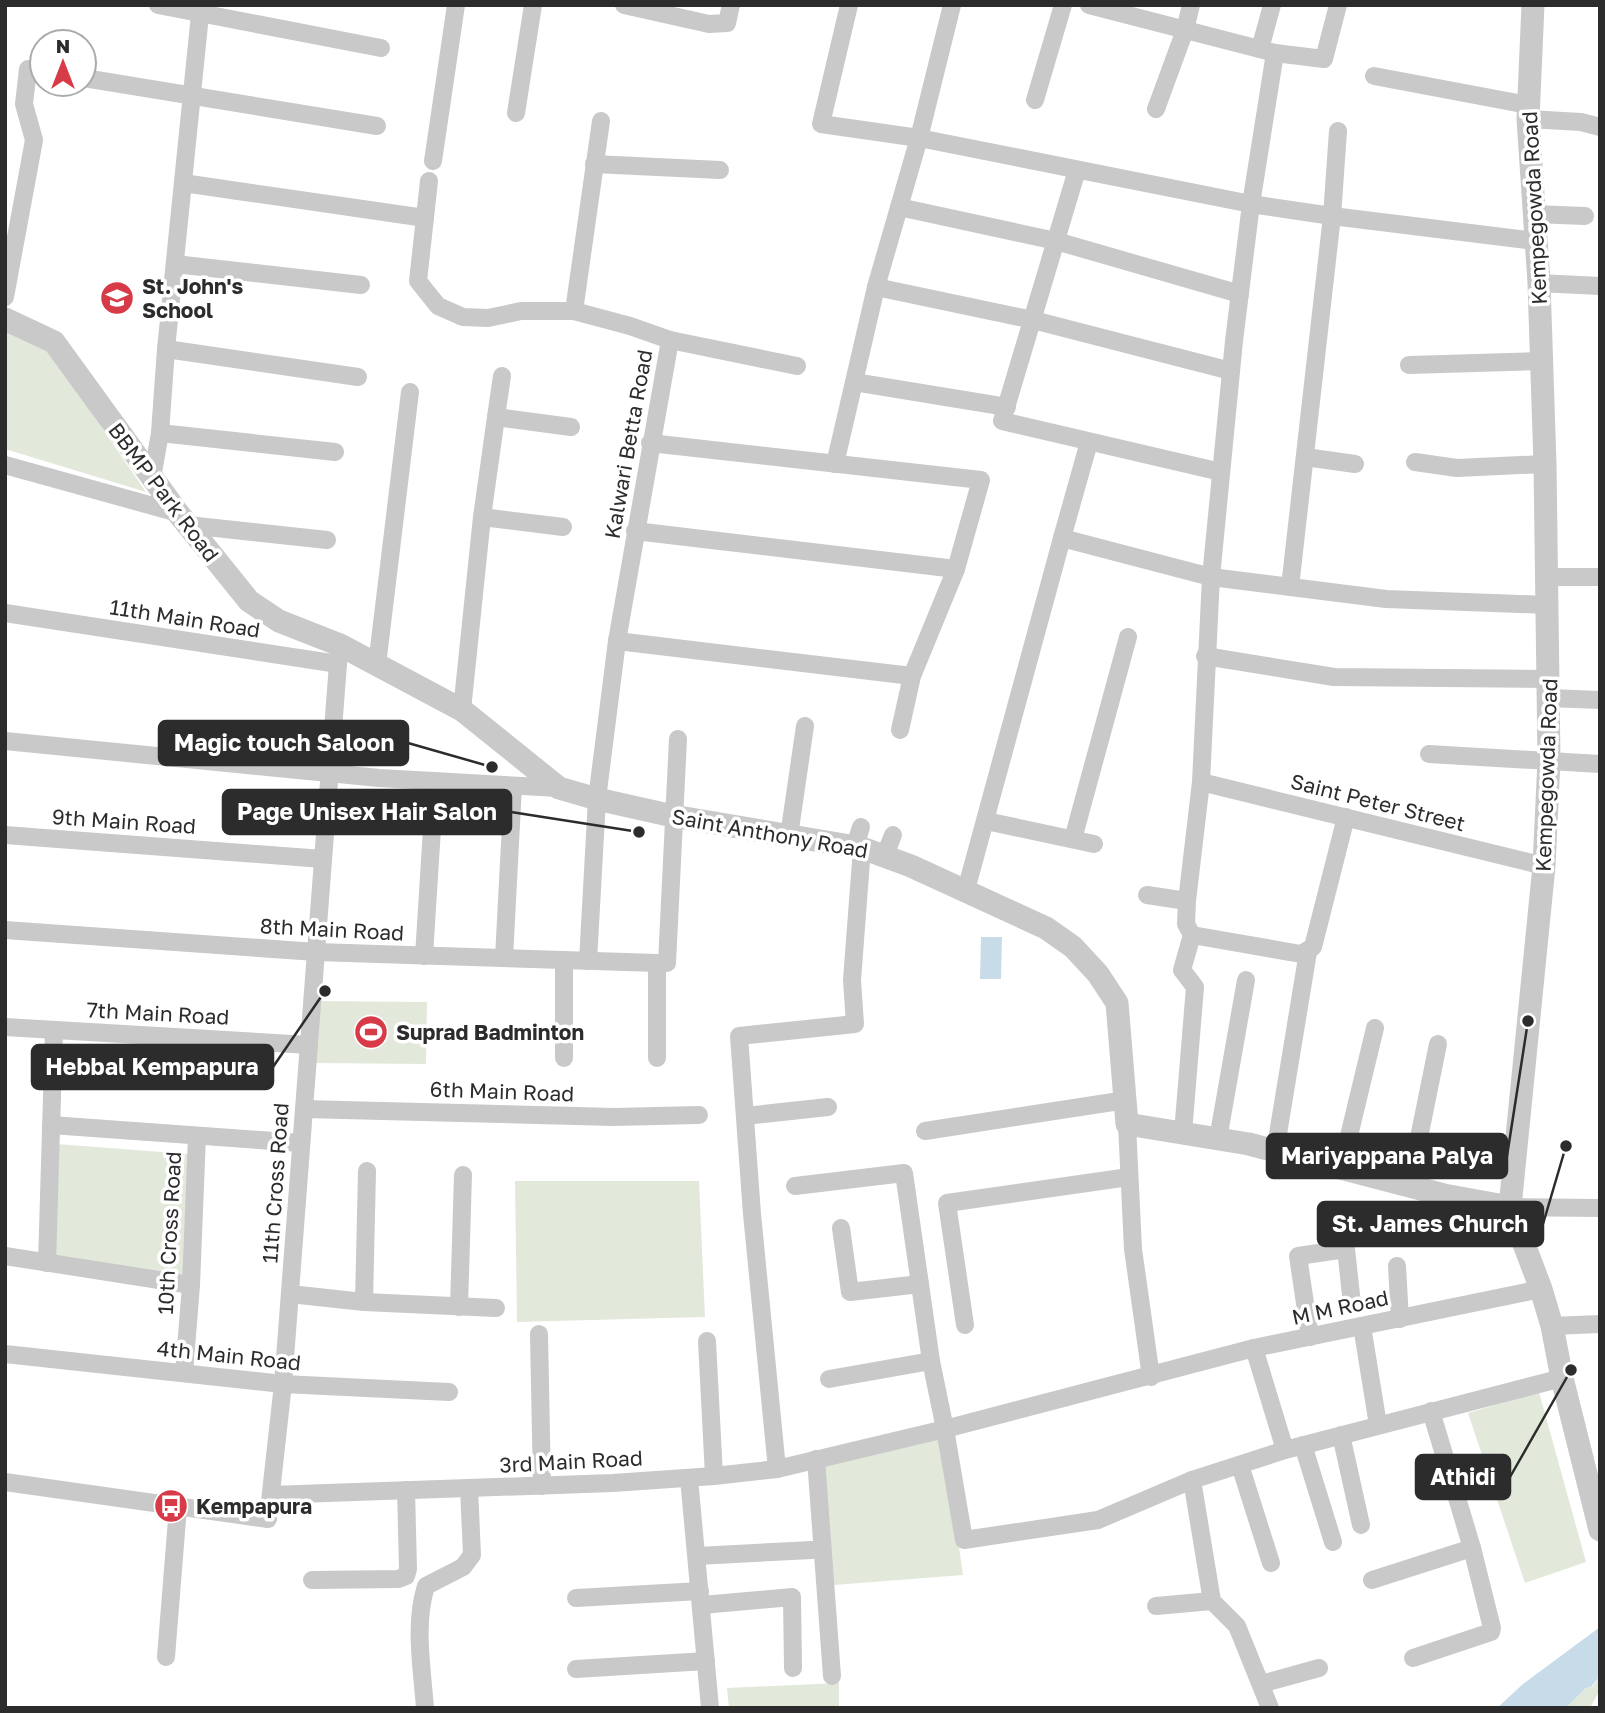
<svg xmlns="http://www.w3.org/2000/svg" width="1605" height="1713" viewBox="0 0 1605 1713" font-family="'Golos Text',sans-serif">
<style>
.green{fill:#e2e9db}
.water{fill:#c8dbe8}
.lines{fill:none;stroke-linecap:round;stroke-linejoin:round}
.minor{stroke:#c9c9c9;stroke-width:18}
.tertiary{stroke:#c9c9c9;stroke-width:23}
.labels{text-anchor:middle;dominant-baseline:central;stroke-width:7;stroke-linejoin:round;paint-order:stroke}
.street-label{font-size:21px;fill:#2c2c2c;stroke:#fff}
.poi-label{font-size:21px;font-weight:bold;fill:#2c2c2c;stroke:#fff;text-anchor:start}
.leader{fill:none;stroke:#2c2c2c;stroke-width:2.5}
.callout-dot{fill:#2c2c2c;stroke:#fff;stroke-width:2.5}
.callout{fill:#2c2c2c;stroke:#2c2c2c;stroke-width:2.5}
.callout-label{font-size:23px;text-anchor:middle;font-weight:bold;fill:#fff}
</style>
<rect width="100%" height="100%" fill="#fff"/>
<g class="green">
<polygon points="5,326 48,350 146,492 5,449"/>
<polygon points="317,1001 427,1002 426,1064 316,1063"/>
<polygon points="57,1144 188,1154 186,1275 53,1256"/>
<polygon points="515,1181 699,1181 705,1317 517,1322"/>
<polygon points="1539,1392 1586,1562 1525,1583 1468,1413"/>
<polygon points="943,1436 963,1575 834,1585 822,1463"/>
<polygon points="1600,1676 1600,1690 1590,1708 1566,1708 1586,1688 1592,1687"/>
<polygon points="839,1683 839,1708 729,1708 727,1688"/>
</g>
<g class="water">
<polygon points="981,937 1002,937 1001,979 980,979"/>
<polygon points="1600,1627 1600,1676 1591,1687 1586,1688 1566,1708 1497,1708 1523,1684"/>
</g>
<g class="lines">
<g class="minor">
<polyline points="158,5 381,48"/>
<polyline points="624,5 709,24 727,23 731,5"/>
<polyline points="849,5 821,124 919,138 1251,204 1332,216 1535,241"/>
<polyline points="1089,5 1275,53 1324,59 1338,5"/>
<polyline points="1260,49 1272,5"/>
<polyline points="1275,53 1251,204 1234,341 1211,577 1201,782 1187,901 1186,924 1192,935 1301,954 1313,947 1346,817"/>
<polyline points="1374,76 1528,105"/>
<polyline points="84,78 377,126"/>
<polyline points="1035,100 1063,5"/>
<polyline points="1156,109 1185,30 1191,5"/>
<polyline points="516,113 533,5"/>
<polyline points="1528,119 1581,122 1600,127"/>
<polyline points="433,161 456,5"/>
<polyline points="594,164 720,170"/>
<polyline points="1077,170 1002,421 1221,472"/>
<polyline points="429,181 418,281 438,306 463,317 488,318 521,311 574,311 630,326 670,340 617,641 597,799 588,961"/>
<polyline points="183,183 425,218"/>
<polyline points="899,207 1056,241 1240,294"/>
<polyline points="1534,214 1585,216"/>
<polyline points="175,264 361,285"/>
<polyline points="1539,283 1600,286"/>
<polyline points="876,287 1033,320 1231,371"/>
<polyline points="5,297 34,140 24,104 28,69 42,71"/>
<polyline points="574,311 601,121"/>
<polyline points="670,340 797,366"/>
<polyline points="166,349 358,377"/>
<polyline points="1409,365 1542,361"/>
<polyline points="854,382 1007,407"/>
<polyline points="496,417 502,376"/>
<polyline points="160,433 335,452"/>
<polyline points="1089,442 1062,538 1211,577 1386,599 1548,605"/>
<polyline points="650,443 981,480 956,569 912,676 900,730"/>
<polyline points="1305,457 1355,464"/>
<polyline points="1415,462 1457,468 1545,464"/>
<polyline points="835,464 876,287 919,138 952,5"/>
<polyline points="5,465 178,513"/>
<polyline points="152,478 160,433 166,349 201,5"/>
<polyline points="482,517 563,527"/>
<polyline points="188,525 327,540"/>
<polyline points="635,531 956,569"/>
<polyline points="1548,577 1600,577"/>
<polyline points="1290,587 1332,216 1338,131"/>
<polyline points="5,613 338,664 339,655"/>
<polyline points="617,641 912,676"/>
<polyline points="1205,656 1334,677 1549,679"/>
<polyline points="377,665 410,392"/>
<polyline points="1549,698 1600,700"/>
<polyline points="462,710 482,517 496,417 571,427"/>
<polyline points="5,741 379,778 559,788"/>
<polyline points="1429,754 1600,764"/>
<polyline points="1201,782 1544,866"/>
<polyline points="986,821 1094,844"/>
<polyline points="5,835 323,859"/>
<polyline points="789,836 805,726"/>
<polyline points="1073,839 1128,637"/>
<polyline points="855,846 861,827"/>
<polyline points="885,855 893,835"/>
<polyline points="966,890 1062,538"/>
<polyline points="1147,895 1187,901"/>
<polyline points="5,930 316,952 657,963"/>
<polyline points="424,956 435,781"/>
<polyline points="504,958 513,786"/>
<polyline points="564,960 564,1058"/>
<polyline points="5,1027 309,1045"/>
<polyline points="657,1058 657,963 667,963 678,739"/>
<polyline points="304,1109 614,1117 699,1115"/>
<polyline points="745,1116 828,1107"/>
<polyline points="1127,1124 1133,1249 1151,1377"/>
<polyline points="51,1125 301,1143"/>
<polyline points="925,1131 1126,1100"/>
<polyline points="1183,1133 1195,987 1182,970 1192,935"/>
<polyline points="1218,1139 1246,980"/>
<polyline points="1275,1152 1308,952"/>
<polyline points="1341,1169 1375,1028"/>
<polyline points="795,1186 904,1173 931,1361 945,1429 964,1540 1098,1520 1192,1480 1285,1450 1562,1378"/>
<polyline points="1409,1187 1438,1044"/>
<polyline points="1510,1207 1600,1208"/>
<polyline points="841,1228 850,1292 920,1284"/>
<polyline points="5,1256 191,1285"/>
<polyline points="47,1263 54,1030"/>
<polyline points="1397,1266 1400,1319"/>
<polyline points="290,1294 364,1302 496,1308"/>
<polyline points="364,1302 367,1171"/>
<polyline points="459,1307 463,1175"/>
<polyline points="965,1325 947,1203 1129,1177"/>
<polyline points="1362,1326 1378,1425"/>
<polyline points="1552,1326 1600,1324"/>
<polyline points="539,1334 542,1486"/>
<polyline points="1310,1337 1298,1256 1346,1249 1352,1304"/>
<polyline points="707,1341 714,1476"/>
<polyline points="1254,1348 1285,1450"/>
<polyline points="5,1354 283,1384 449,1392"/>
<polyline points="184,1373 191,1285 197,1136"/>
<polyline points="829,1379 931,1361"/>
<polyline points="1341,1435 1361,1525"/>
<polyline points="1303,1445 1333,1542"/>
<polyline points="816,1459 832,1676"/>
<polyline points="1240,1465 1271,1563"/>
<polyline points="777,1469 752,1214 739,1036 855,1024 852,980 862,848"/>
<polyline points="689,1478 710,1708"/>
<polyline points="1192,1480 1212,1601 1237,1626 1270,1708"/>
<polyline points="5,1482 268,1519 283,1384 338,664"/>
<polyline points="271,1495 613,1483 714,1476 777,1469 945,1429 1254,1348 1541,1289"/>
<polyline points="697,1556 812,1550"/>
<polyline points="312,1580 398,1579 406,1576 408,1569 406,1490"/>
<polyline points="1372,1580 1472,1548 1431,1411"/>
<polyline points="576,1598 700,1591"/>
<polyline points="702,1605 792,1597 793,1668"/>
<polyline points="1156,1606 1212,1601"/>
<polyline points="166,1657 178,1507"/>
<polyline points="1413,1658 1491,1632 1492,1628 1472,1548"/>
<polyline points="576,1669 706,1661"/>
<polyline points="1261,1684 1319,1668"/>
<path d="M425 1708C422 1668 414 1624 426 1586L463 1567 472 1555 469 1488"/>
</g>
<g class="tertiary">
<polyline points="1533,5 1528,119 1539,283 1545,464 1549,760 1544,866 1510,1207 1541,1289 1552,1326 1562,1378 1600,1530"/>
<polyline points="5,319 54,342 178,513 249,601 279,621 340,645 462,710 559,788 597,799 673,816 862,848 911,866 1046,928 1073,947 1098,974 1117,1003 1127,1124 1249,1144 1444,1195 1510,1207"/>
</g>
</g>
<defs>
<g id="school-disc" transform="scale(1.75)"><circle r="9.5" fill="#d73b47" stroke="#fff"/><path d="M0-5L7-2L0 1L-7-2ZM-4 1L0 2.5L4 1V4Q0 6-4 4Z" fill="#fff"/></g>
<g id="stadium-disc" transform="scale(1.75)"><circle r="9.5" fill="#d73b47" stroke="#fff"/><path d="M0-5a6.5 5 0 1 0 0 10a6.5 5 0 1 0 0-10ZM-3.5-1.8h7v3.6h-7Z" fill="#fff"/></g>
<g id="bus-disc" transform="scale(1.75)"><circle r="9.5" fill="#d73b47" stroke="#fff"/><path d="M-5-6H5V4H4V6H2V4H-2V6H-4V4H-5ZM-3.5-4V0h7V-4ZM-3.5 1.2v1.5H-2V1.2ZM2 1.2v1.5H3.5V1.2Z" fill="#fff"/></g>
</defs>
<g fill-rule="evenodd">
<use href="#school-disc" x="117" y="298"/>
<use href="#stadium-disc" x="371" y="1032"/>
<use href="#bus-disc" x="171" y="1506"/>
</g>
<g class="labels">
<g class="street-label">
<text transform="translate(1534 208) rotate(-93)">Kempegowda Road</text>
<text transform="translate(628 444) rotate(-80)">Kalwari Betta Road</text>
<text transform="translate(164 492) rotate(53)">BBMP Park Road</text>
<text transform="translate(185 618) rotate(9)">11th Main Road</text>
<text transform="translate(1546 775) rotate(-88)">Kempegowda Road</text>
<text transform="translate(1378 802) rotate(14)">Saint Peter Street</text>
<text transform="translate(124 821) rotate(4)">9th Main Road</text>
<text transform="translate(770 833) rotate(10)">Saint Anthony Road</text>
<text transform="translate(332 929) rotate(3)">8th Main Road</text>
<text transform="translate(158 1013) rotate(3)">7th Main Road</text>
<text transform="translate(502 1091) rotate(2)">6th Main Road</text>
<text transform="translate(275 1183) rotate(-86)">11th Cross Road</text>
<text transform="translate(169 1233) rotate(-87)">10th Cross Road</text>
<text transform="translate(1340 1307) rotate(-12)">M M Road</text>
<text transform="translate(229 1355) rotate(6)">4th Main Road</text>
<text transform="translate(571 1461) rotate(-3)">3rd Main Road</text>
</g>
<g class="poi-label">
<text x="142" y="286">St. John's<tspan x="142" dy="24">School</tspan></text>
<text x="396" y="1032">Suprad Badminton</text>
<text x="196" y="1506">Kempapura</text>
</g>
</g>
<path class="leader" d="M492 767L408 743M639 832L511 812M325 991L273 1067M1528 1021L1507 1156M1566 1146L1543 1224M1571 1370L1510 1477"/>
<g class="callout-dot">
<circle cx="492" cy="767" r="7"/>
<circle cx="639" cy="832" r="7"/>
<circle cx="325" cy="991" r="7"/>
<circle cx="1528" cy="1021" r="7"/>
<circle cx="1566" cy="1146" r="7"/>
<circle cx="1571" cy="1370" r="7"/>
</g>
<g class="callout">
<rect x="159" y="721" width="249" height="44" rx="7"/>
<rect x="223" y="790" width="288" height="44" rx="7"/>
<rect x="32" y="1045" width="241" height="44" rx="7"/>
<rect x="1267" y="1134" width="240" height="44" rx="7"/>
<rect x="1318" y="1202" width="225" height="44" rx="7"/>
<rect x="1416" y="1455" width="94" height="44" rx="7"/>
</g>
<g class="callout-label">
<text x="284" y="751">Magic touch Saloon</text>
<text x="367" y="820">Page Unisex Hair Salon</text>
<text x="152" y="1075">Hebbal Kempapura</text>
<text x="1387" y="1164">Mariyappana Palya</text>
<text x="1430" y="1232">St. James Church</text>
<text x="1463" y="1485">Athidi</text>
</g>
<rect width="1605" height="1713" fill="none" stroke="#2c2c2c" stroke-width="14"/>
<g transform="translate(63 63)"><circle r="33" fill="#ffffff" stroke="#ababab" stroke-width="2"/>
<path d="M0-5L12 26L0 18L-12 26Z" fill="#d73b47"/>
<text y="-10" font-size="19" font-weight="bold" text-anchor="middle" fill="#2c2c2c">N</text>
</g>
</svg>
